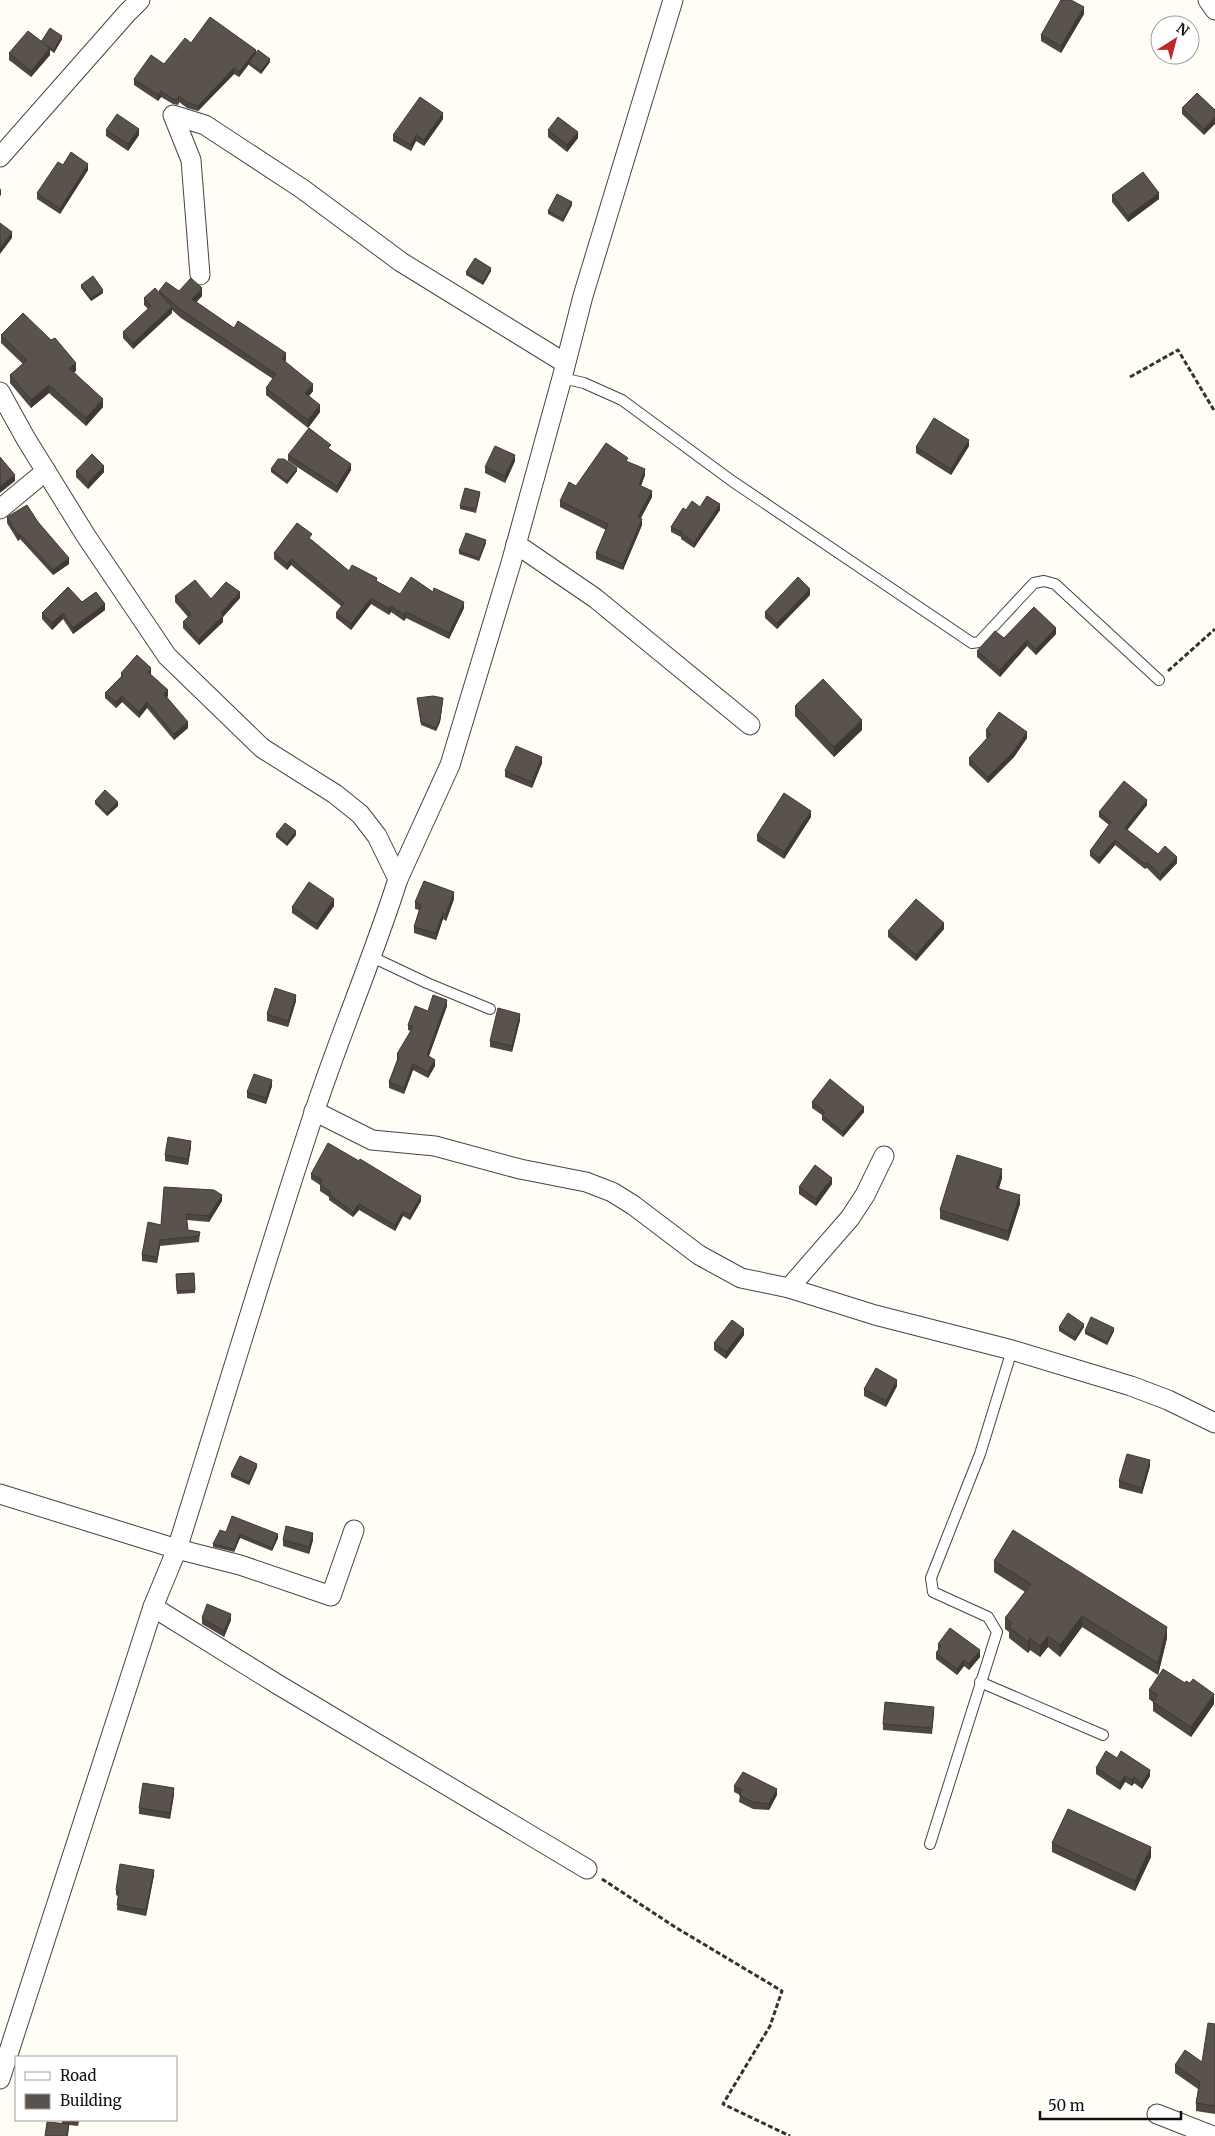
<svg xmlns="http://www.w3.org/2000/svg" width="1215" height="2136" viewBox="0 0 1215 2136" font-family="Merriweather,serif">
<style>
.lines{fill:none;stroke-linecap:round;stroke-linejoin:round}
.service-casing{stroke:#444;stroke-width:12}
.minor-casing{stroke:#444;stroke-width:21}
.path{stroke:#333;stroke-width:3;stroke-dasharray:5 2.5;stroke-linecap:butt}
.service{stroke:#fff;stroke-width:10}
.minor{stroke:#fff;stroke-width:19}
.wall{fill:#4d4742}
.shaded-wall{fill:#3f3936}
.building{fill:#5a524d;stroke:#3f3936}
</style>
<rect width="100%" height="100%" fill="#fffdf5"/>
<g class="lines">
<g class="service-casing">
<g id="service">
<polyline points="562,378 584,383 622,400 732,481 972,643 979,642 1034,583 1044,581 1055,584 1159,680"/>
<polyline points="372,957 427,983 490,1009"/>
<polyline points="980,1682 1103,1735"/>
<polyline points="930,1844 997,1632 988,1617 933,1592 931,1578 980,1454 1012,1350"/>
</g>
</g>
<g class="minor-casing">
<g id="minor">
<polyline points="1208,0 1215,10"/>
<polyline points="0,157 127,13 140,0"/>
<polyline points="200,275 191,160 173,115 205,125 301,188 401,262 565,363"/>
<path d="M0 392 26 439 86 536 167 656 262 748 335 794 360 814 377 836 398 879C373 958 340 1034 314 1113 266 1258 223 1404 177 1549L153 1607 0 2079"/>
<polyline points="0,509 46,471"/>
<polyline points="516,544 595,598 750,725"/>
<polyline points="398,879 450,765 511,563 562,378 583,296 673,0"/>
<polyline points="314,1111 372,1140 435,1146 520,1169 586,1182 612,1192 633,1205 699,1255 741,1278 789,1288 875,1315 1012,1350 1131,1386 1168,1400 1215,1423"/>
<polyline points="789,1288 850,1218 865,1195 884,1156"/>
<polyline points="0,1494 177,1549 240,1565 331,1596 354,1530"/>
<polyline points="153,1607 277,1684 587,1869"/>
<polyline points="1157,2114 1213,2136"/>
</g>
</g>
<g class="path">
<polyline points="1130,377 1178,350 1215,412"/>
<polyline points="1168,671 1215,629"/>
<polyline points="602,1879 675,1927 782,1991 770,2026 723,2104 790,2136"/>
</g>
<use href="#service" class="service"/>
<use href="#minor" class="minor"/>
</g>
<g class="wall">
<polygon points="1084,14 1061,53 1041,41 1041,35"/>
<polygon points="62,39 54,53 50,50 50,55 31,77 9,60 9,53 41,41"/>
<polygon points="191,43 256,53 270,62 261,74 249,65 249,64 239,77 234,74 198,111 187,108 179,102 178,105 173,104 161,97 158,101 134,85 134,79 164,64"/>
<polygon points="1182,108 1215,110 1204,135 1182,114"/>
<polygon points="443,119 424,146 416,141 411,151 393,141 393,135"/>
<polygon points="106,130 139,135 128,151 106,136"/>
<polygon points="548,130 578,138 567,152 548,137"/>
<polygon points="63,165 88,170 60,214 37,199 37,193"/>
<polygon points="1112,195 1159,199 1128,222 1112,202"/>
<polygon points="572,205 563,222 548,214 548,211"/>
<polygon points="491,271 483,285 466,275 466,272"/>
<polygon points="81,285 103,293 91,301 81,288"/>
<polygon points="159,291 179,291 202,296 196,302 234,328 286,360 285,362 313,391 309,396 320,412 308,428 266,395 266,388 273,379 181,318 172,310 172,313 133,349 123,338 123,332 148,309 144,305 144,298 159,293"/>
<polygon points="1,335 76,371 74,372 103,407 86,426 49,393 31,408 10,383 10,375 23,364 1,343"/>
<polygon points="969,446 951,475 916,453 916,447"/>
<polygon points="331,450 351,470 337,493 288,461 288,455"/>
<polygon points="515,461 505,483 485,473 485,467"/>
<polygon points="628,462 645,475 641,486 652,497 641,518 642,525 623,570 596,559 596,553 606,530 560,507 560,501 576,486"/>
<polygon points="271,469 297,471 287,484 271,472"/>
<polygon points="76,471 104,472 88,489 76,477"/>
<polygon points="480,495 476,513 460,509 460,506"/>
<polygon points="700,507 720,510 694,548 681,539 681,537 671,532 671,527 686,510"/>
<polygon points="7,517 38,522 69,564 53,575 20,539 18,541 7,523"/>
<polygon points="312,540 349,571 377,581 400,594 433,592 464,608 449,639 406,618 404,621 391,612 389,615 371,604 351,630 336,618 336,613 341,606 291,565 287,570 274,559 274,553"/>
<polygon points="486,543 479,561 459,554 459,551"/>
<polygon points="810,595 777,629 765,618 765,612"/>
<polygon points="175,596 211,599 240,598 223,617 223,622 199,645 183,628 183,622 188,617 175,602"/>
<polygon points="82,602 105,610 73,634 63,619 52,630 42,619 42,613"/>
<polygon points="1056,634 1036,655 1027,646 1000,677 977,657 977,651 1004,638"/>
<polygon points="121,673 151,674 151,675 168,696 167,697 188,728 174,740 147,708 139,718 122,702 116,708 105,698 105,693 121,677"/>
<polygon points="417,698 443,701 440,722 436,731 421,725"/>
<polygon points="795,706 862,730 834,757 795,716"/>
<polygon points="986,730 1027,738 1014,757 988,783 969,765 969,758 987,738 986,737"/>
<polygon points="542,763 532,788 505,777 505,771"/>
<polygon points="95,801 118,806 107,816 95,804"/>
<polygon points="1147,805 1127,830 1158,854 1177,863 1160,881 1147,868 1145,869 1115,845 1099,864 1090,856 1090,851 1109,825 1099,817 1099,812"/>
<polygon points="811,817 784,859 757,841 757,835"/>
<polygon points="276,834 296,835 287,846 276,837"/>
<polygon points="454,899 446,921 443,919 436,940 414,933 414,927 419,910 415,909 415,902"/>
<polygon points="334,906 317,930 292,913 292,907"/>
<polygon points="944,929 916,961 888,937 888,931"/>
<polygon points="296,1001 288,1027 267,1021 267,1014"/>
<polygon points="447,1006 429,1056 435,1066 428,1078 413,1070 404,1094 389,1088 389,1082 397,1060 397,1054 411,1031 408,1030 408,1025 428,1011"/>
<polygon points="520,1020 512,1052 490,1047 490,1041"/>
<polygon points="272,1086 266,1104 247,1098 247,1092"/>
<polygon points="812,1102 864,1112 843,1137 822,1120 822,1115 812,1108"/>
<polygon points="191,1147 188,1165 165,1161 165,1155"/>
<polygon points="311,1174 421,1201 410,1220 403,1216 395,1231 359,1210 353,1217 329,1200 329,1197 320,1191 320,1185 311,1179"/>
<polygon points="1002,1178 999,1188 1020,1204 1008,1241 940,1219 940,1210"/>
<polygon points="832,1184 816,1206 799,1194 799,1187"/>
<polygon points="164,1187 222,1201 209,1222 187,1220 188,1230 200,1232 199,1242 160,1246 157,1263 142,1261 142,1255 161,1225"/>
<polygon points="194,1273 195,1293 177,1294 176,1274"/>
<polygon points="1059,1327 1084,1327 1075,1341 1059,1331"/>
<polygon points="1085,1331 1114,1331 1107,1345 1085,1334"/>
<polygon points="744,1335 726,1359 714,1350 714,1343"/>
<polygon points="897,1386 886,1407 864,1396 864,1389"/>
<polygon points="1150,1466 1142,1494 1119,1488 1119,1481"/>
<polygon points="257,1467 249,1485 231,1477 231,1474"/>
<polygon points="226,1532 278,1538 272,1551 240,1538 234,1552 213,1547 213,1544"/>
<polygon points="283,1540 313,1540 309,1554 283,1546"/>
<polygon points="994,1561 1167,1638 1158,1675 1082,1627 1060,1657 1048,1647 1040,1657 1030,1650 1028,1653 1009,1638 1009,1632 1005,1629 1005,1618 1025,1592 994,1572"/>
<polygon points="202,1618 231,1620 224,1637 202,1624"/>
<polygon points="938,1644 980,1657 969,1670 964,1666 957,1675 936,1659 936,1653 938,1650"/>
<polygon points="1149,1690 1214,1704 1191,1737 1153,1711 1153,1702 1149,1699"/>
<polygon points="934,1713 932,1734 883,1730 883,1724"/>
<polygon points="1117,1758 1150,1776 1142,1789 1134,1783 1132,1786 1125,1782 1120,1790 1096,1774 1096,1768"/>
<polygon points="734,1786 777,1795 769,1810 753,1809 739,1802 740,1795 734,1792"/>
<polygon points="174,1794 170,1819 139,1814 139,1808"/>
<polygon points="1052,1843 1151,1857 1135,1891 1052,1852"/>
<polygon points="154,1875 146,1916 117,1910 118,1896 116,1895 116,1890"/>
<polygon points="1215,2024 1215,2114 1196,2111 1196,2103 1198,2089 1175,2073 1175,2065 1202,2062"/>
<polygon points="62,2120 79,2120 78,2126 69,2125 68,2136 45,2136 62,2123"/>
</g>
<g class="shaded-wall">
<polygon points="1084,7 1084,14 1061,53 1061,46"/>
<polygon points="62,36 62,39 54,53 54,50"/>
<polygon points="50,48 50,55 31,77 31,71"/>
<polygon points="256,50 256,56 249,62 249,64 239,77 239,72"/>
<polygon points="270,59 270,62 261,74 261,71"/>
<polygon points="234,68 234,74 198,111 198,106"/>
<polygon points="161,91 161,97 158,101 158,95"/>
<polygon points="179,96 179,102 178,105 178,99"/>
<polygon points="443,113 443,119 424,146 424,140"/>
<polygon points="1215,117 1215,124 1204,135 1204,129"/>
<polygon points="139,129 139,135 128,151 128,144"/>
<polygon points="578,132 578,138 567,152 567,145"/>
<polygon points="416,135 416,141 411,151 411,145"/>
<polygon points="88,164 88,170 60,214 60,209"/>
<polygon points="1,188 1,195 0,196 0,190"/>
<polygon points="1159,193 1159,199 1128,222 1128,216"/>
<polygon points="572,202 572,205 563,222 563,219"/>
<polygon points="12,232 12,238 0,254 0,248"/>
<polygon points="491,268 491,271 483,285 483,282"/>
<polygon points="202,288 202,296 192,307 192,299"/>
<polygon points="103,290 103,293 91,301 91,298"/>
<polygon points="172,307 172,313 133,349 133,343"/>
<polygon points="286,353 286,360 282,367 282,359"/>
<polygon points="76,363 76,371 69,376 69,368"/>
<polygon points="313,384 313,391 305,401 305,393"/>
<polygon points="49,385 49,393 31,408 31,400"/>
<polygon points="103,399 103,407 86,426 86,418"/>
<polygon points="320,405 320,412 308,428 308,420"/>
<polygon points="969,440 969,446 951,475 951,469"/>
<polygon points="515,455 515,461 505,483 505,476"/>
<polygon points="351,464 351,470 337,493 337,486"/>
<polygon points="104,466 104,472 88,489 88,483"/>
<polygon points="297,468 297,471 287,484 287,481"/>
<polygon points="645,469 645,475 639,491 639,485"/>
<polygon points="15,475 15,481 0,493 0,486"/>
<polygon points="652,491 652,497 638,523 638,517"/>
<polygon points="720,504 720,510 694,548 694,543"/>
<polygon points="642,519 642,525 623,570 623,564"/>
<polygon points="20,534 20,539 18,541 18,535"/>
<polygon points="486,540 486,543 479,561 479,558"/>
<polygon points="69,558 69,564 53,575 53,570"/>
<polygon points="291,559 291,565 287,570 287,564"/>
<polygon points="810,589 810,595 777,629 777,623"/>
<polygon points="240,592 240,598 223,617 223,622 199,645 199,639"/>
<polygon points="371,598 371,604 351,630 351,624"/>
<polygon points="464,602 464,608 449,639 449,633"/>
<polygon points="105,604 105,610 73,634 73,628"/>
<polygon points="391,606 391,612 389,615 389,609"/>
<polygon points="406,612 406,618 404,621 404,615"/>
<polygon points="63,613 63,619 52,630 52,623"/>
<polygon points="1056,628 1056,634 1036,655 1036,649"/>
<polygon points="1027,640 1027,646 1000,677 1000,670"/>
<polygon points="151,668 151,674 148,678 148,672"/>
<polygon points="168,690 168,696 164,699 164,694"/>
<polygon points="122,696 122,702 116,708 116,702"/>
<polygon points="443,698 440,722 436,731 436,728"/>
<polygon points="147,702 147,708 139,718 139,712"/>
<polygon points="862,720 862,730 834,757 834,747"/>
<polygon points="188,722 188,728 174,740 174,734"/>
<polygon points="1027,732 1027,738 1014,757 988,783 988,777"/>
<polygon points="542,757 542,763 532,788 532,782"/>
<polygon points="1147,800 1147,805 1125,833 1125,828"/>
<polygon points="118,802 118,806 107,816 107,813"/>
<polygon points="811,811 811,817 784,859 784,852"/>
<polygon points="296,831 296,835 287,846 287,843"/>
<polygon points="1115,840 1115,845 1099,864 1099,858"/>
<polygon points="1177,857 1177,863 1160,881 1160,875"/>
<polygon points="454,892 454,899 446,921 446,914"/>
<polygon points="334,899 334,906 317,930 317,924"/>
<polygon points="443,913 443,919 436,940 436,933"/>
<polygon points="944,923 944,929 916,961 916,955"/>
<polygon points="296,995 296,1001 288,1027 288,1021"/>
<polygon points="447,1000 447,1006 427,1061 427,1055"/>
<polygon points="520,1014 520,1020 512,1052 512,1046"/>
<polygon points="435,1060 435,1066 428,1078 428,1072"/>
<polygon points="413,1064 413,1070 404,1094 404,1088"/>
<polygon points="272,1080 272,1086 266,1104 266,1098"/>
<polygon points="864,1107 864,1112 843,1137 843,1132"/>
<polygon points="191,1141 191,1147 188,1165 188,1159"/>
<polygon points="1002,1169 1002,1178 996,1197 996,1188"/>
<polygon points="832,1178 832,1184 816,1206 816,1199"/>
<polygon points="222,1195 222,1201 209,1222 209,1216"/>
<polygon points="1020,1195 1020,1204 1008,1241 1008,1231"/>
<polygon points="421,1196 421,1201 410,1220 410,1215"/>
<polygon points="359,1204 359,1210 353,1217 353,1212"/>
<polygon points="403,1211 403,1216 395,1231 395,1225"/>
<polygon points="160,1240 160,1246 157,1263 157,1257"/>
<polygon points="1084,1324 1084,1327 1075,1341 1075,1338"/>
<polygon points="1114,1328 1114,1331 1107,1345 1107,1342"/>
<polygon points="744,1329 744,1335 726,1359 726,1352"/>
<polygon points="897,1380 897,1386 886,1407 886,1401"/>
<polygon points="1150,1460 1150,1466 1142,1494 1142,1488"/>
<polygon points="257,1464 257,1467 249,1485 249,1482"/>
<polygon points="313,1533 313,1540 309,1554 309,1547"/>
<polygon points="240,1534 240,1538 234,1552 234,1549"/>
<polygon points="278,1534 278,1538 272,1551 272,1548"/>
<polygon points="231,1614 231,1620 224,1637 224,1631"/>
<polygon points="1082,1616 1082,1627 1060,1657 1060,1645"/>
<polygon points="1167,1627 1167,1638 1158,1675 1158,1663"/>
<polygon points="1048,1636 1048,1647 1040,1657 1040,1646"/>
<polygon points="1030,1638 1030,1650 1028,1653 1028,1642"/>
<polygon points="980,1650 980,1657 969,1670 969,1664"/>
<polygon points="964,1660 964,1666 957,1675 957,1669"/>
<polygon points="1214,1694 1214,1704 1191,1737 1191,1727"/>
<polygon points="1150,1770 1150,1776 1142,1789 1142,1783"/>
<polygon points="1125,1776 1125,1782 1120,1790 1120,1783"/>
<polygon points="1134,1777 1134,1783 1132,1786 1132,1780"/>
<polygon points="174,1788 174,1794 170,1819 170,1813"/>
<polygon points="777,1789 777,1795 769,1810 769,1804"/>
<polygon points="1151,1847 1151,1857 1135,1891 1135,1881"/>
<polygon points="154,1870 154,1875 146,1916 146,1910"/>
</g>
<g class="building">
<polygon points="1061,0 1071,0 1084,7 1061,46 1041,35"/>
<polygon points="210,17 256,50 239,72 234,68 198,106 187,102 179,96 178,99 173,99 161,91 158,95 134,79 151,55 164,64 185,38 191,43"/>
<polygon points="50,28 62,36 54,50 41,42"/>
<polygon points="28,31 50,48 31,71 9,53"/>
<polygon points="258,50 270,59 261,71 249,62"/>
<polygon points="1197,93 1215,110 1215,117 1204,129 1182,108"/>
<polygon points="420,97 443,113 424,140 416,135 411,145 393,135"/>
<polygon points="117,114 139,129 128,144 106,130"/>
<polygon points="558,117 578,132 567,145 548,130"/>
<polygon points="71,152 88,164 60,209 37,193 58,162 63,165"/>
<polygon points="1143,172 1159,193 1128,216 1112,195"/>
<polygon points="557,194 572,202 563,219 548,211"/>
<polygon points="0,223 12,232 0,248"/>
<polygon points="475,258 491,268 483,282 466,272"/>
<polygon points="93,276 103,290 91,298 81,285"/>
<polygon points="191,278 202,288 192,299 234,328 238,321 286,353 282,359 313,384 305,393 320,405 308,420 266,388 276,374 181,310 159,291 166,282 179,291"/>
<polygon points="155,288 172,307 133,343 123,332 151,306 144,298"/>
<polygon points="23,313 51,340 55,338 76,363 69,368 103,399 86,418 49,385 31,400 10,375 27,360 1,335"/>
<polygon points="934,418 969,440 951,469 916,447"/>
<polygon points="309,428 331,445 328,448 351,464 337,486 288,455"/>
<polygon points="606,443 628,458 626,461 645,469 639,485 652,491 638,517 642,519 623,564 596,553 608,524 560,501 569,482 576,486"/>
<polygon points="495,446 515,455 505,476 485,467"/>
<polygon points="92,454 104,466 88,483 76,471"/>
<polygon points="0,457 15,475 0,486"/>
<polygon points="278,459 284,459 297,468 287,481 271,469"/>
<polygon points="465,488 480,492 476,509 460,506"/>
<polygon points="707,496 720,504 694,543 681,533 682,532 671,527 683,508 686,510 692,501 700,507"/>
<polygon points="27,505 38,522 69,558 53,570 20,534 18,535 7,517"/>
<polygon points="297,523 312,534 309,538 349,571 352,565 377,578 376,581 400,594 411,577 433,592 434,588 464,602 449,633 406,612 404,615 391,606 389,609 371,598 351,624 336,613 344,603 291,559 287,564 274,553"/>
<polygon points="466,533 486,540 479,558 459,551"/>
<polygon points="798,577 810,589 777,623 765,612"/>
<polygon points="195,580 211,599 226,582 240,592 221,613 223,616 199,639 183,622 191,614 175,596"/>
<polygon points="68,587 82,602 96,592 105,604 73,628 63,613 52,623 42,613"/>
<polygon points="1034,607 1056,628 1036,649 1027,640 1000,670 977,651 995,631 1004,638"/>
<polygon points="137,655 151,668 148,672 168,690 164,694 188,722 174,734 147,702 139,712 122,696 116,702 105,693 123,675 121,673"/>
<polygon points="823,679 862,720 834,747 795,706"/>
<polygon points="433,696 443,698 440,719 436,728 421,722 417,698"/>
<polygon points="999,712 1027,732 1014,751 988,777 969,758 991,734 986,730"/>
<polygon points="516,746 542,757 532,782 505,771"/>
<polygon points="1124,781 1147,800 1125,828 1158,854 1165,846 1177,857 1160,875 1147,862 1145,864 1115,840 1099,858 1090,851 1111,822 1099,812"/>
<polygon points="105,790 118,802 107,813 95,801"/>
<polygon points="784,793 811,811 784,852 757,835"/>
<polygon points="285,823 296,831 287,843 276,834"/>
<polygon points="424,881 454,892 446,914 443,913 436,933 414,927 421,905 415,902"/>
<polygon points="309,882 334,899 317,924 292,907"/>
<polygon points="916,899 944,923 916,955 888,931"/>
<polygon points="275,988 296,995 288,1021 267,1014"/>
<polygon points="433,995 447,1000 427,1055 435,1060 428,1072 413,1064 404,1088 389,1082 399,1056 397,1054 413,1027 408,1025 415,1006 428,1011"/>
<polygon points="498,1008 520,1014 512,1046 490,1041"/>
<polygon points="254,1074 272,1080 266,1098 247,1092"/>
<polygon points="830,1079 864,1107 843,1132 822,1115 825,1112 812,1102"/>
<polygon points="168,1137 191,1141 188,1159 165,1155"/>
<polygon points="328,1143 359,1161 360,1159 421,1196 410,1215 403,1211 395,1225 359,1204 353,1212 329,1194 331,1192 320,1185 322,1180 311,1174"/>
<polygon points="957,1155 1002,1169 996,1188 1020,1195 1008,1231 940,1210"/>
<polygon points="815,1165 832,1178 816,1199 799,1187"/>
<polygon points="164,1187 214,1190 222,1195 209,1216 186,1214 188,1230 200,1232 199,1236 160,1240 157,1257 142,1255 148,1222 161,1225"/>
<polygon points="194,1273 195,1290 177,1291 176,1274"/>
<polygon points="1068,1313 1084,1324 1075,1338 1059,1327"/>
<polygon points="1091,1317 1114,1328 1107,1342 1085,1331"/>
<polygon points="732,1320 744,1329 726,1352 714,1343"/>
<polygon points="876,1368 897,1380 886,1401 864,1389"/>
<polygon points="1127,1454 1150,1460 1142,1488 1119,1481"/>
<polygon points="240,1456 257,1464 249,1482 231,1474"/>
<polygon points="232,1516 278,1534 272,1548 240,1534 234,1549 213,1544 220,1530 226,1532"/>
<polygon points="286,1526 313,1533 309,1547 283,1540"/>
<polygon points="1013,1530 1167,1627 1158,1663 1082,1616 1060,1645 1048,1636 1040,1646 1030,1638 1028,1642 1009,1627 1012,1623 1005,1618 1031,1584 994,1561"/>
<polygon points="207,1604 231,1614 224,1631 202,1618"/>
<polygon points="950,1628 980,1650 969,1664 964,1660 957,1669 936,1653 941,1646 938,1644"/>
<polygon points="1163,1669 1185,1683 1186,1681 1190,1683 1193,1679 1214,1694 1191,1727 1153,1702 1158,1695 1149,1690"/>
<polygon points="885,1702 934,1707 932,1728 883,1724"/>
<polygon points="1106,1751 1117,1758 1121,1751 1150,1770 1142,1783 1134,1777 1132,1780 1125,1776 1120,1783 1096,1768"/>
<polygon points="743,1772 777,1789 769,1804 753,1802 739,1795 742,1790 734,1786"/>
<polygon points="143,1783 174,1788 170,1813 139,1808"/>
<polygon points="1068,1809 1151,1847 1135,1881 1052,1843"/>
<polygon points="120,1864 154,1870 146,1910 117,1905 119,1891 116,1890"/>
<polygon points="1208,2023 1215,2024 1215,2106 1196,2103 1200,2082 1175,2065 1185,2050 1202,2062"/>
<polygon points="62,2120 78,2120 78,2123 62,2121"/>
<polygon points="47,2122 69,2124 67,2136 45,2136"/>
</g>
<rect x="15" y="2056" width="162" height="65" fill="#ffffff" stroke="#a0a0a0"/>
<rect x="25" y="2072" width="25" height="8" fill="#ffffff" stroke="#a0a0a0"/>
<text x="60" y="2081" font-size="15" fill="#111111">Road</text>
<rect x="25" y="2094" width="25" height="15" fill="#5a524d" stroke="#a0a0a0"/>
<text x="60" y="2106" font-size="15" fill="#111111">Building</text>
<g transform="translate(1175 40) rotate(36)"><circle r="24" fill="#ffffff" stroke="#a0a0a0"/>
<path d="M0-4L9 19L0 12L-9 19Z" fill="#c4262e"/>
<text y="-8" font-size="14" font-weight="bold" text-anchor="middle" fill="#111111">N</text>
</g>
<path d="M1040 2111v8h141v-8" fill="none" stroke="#111111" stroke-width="2.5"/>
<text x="1048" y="2111" font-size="15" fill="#111111" stroke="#ffffff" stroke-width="4" paint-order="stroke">50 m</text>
</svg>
